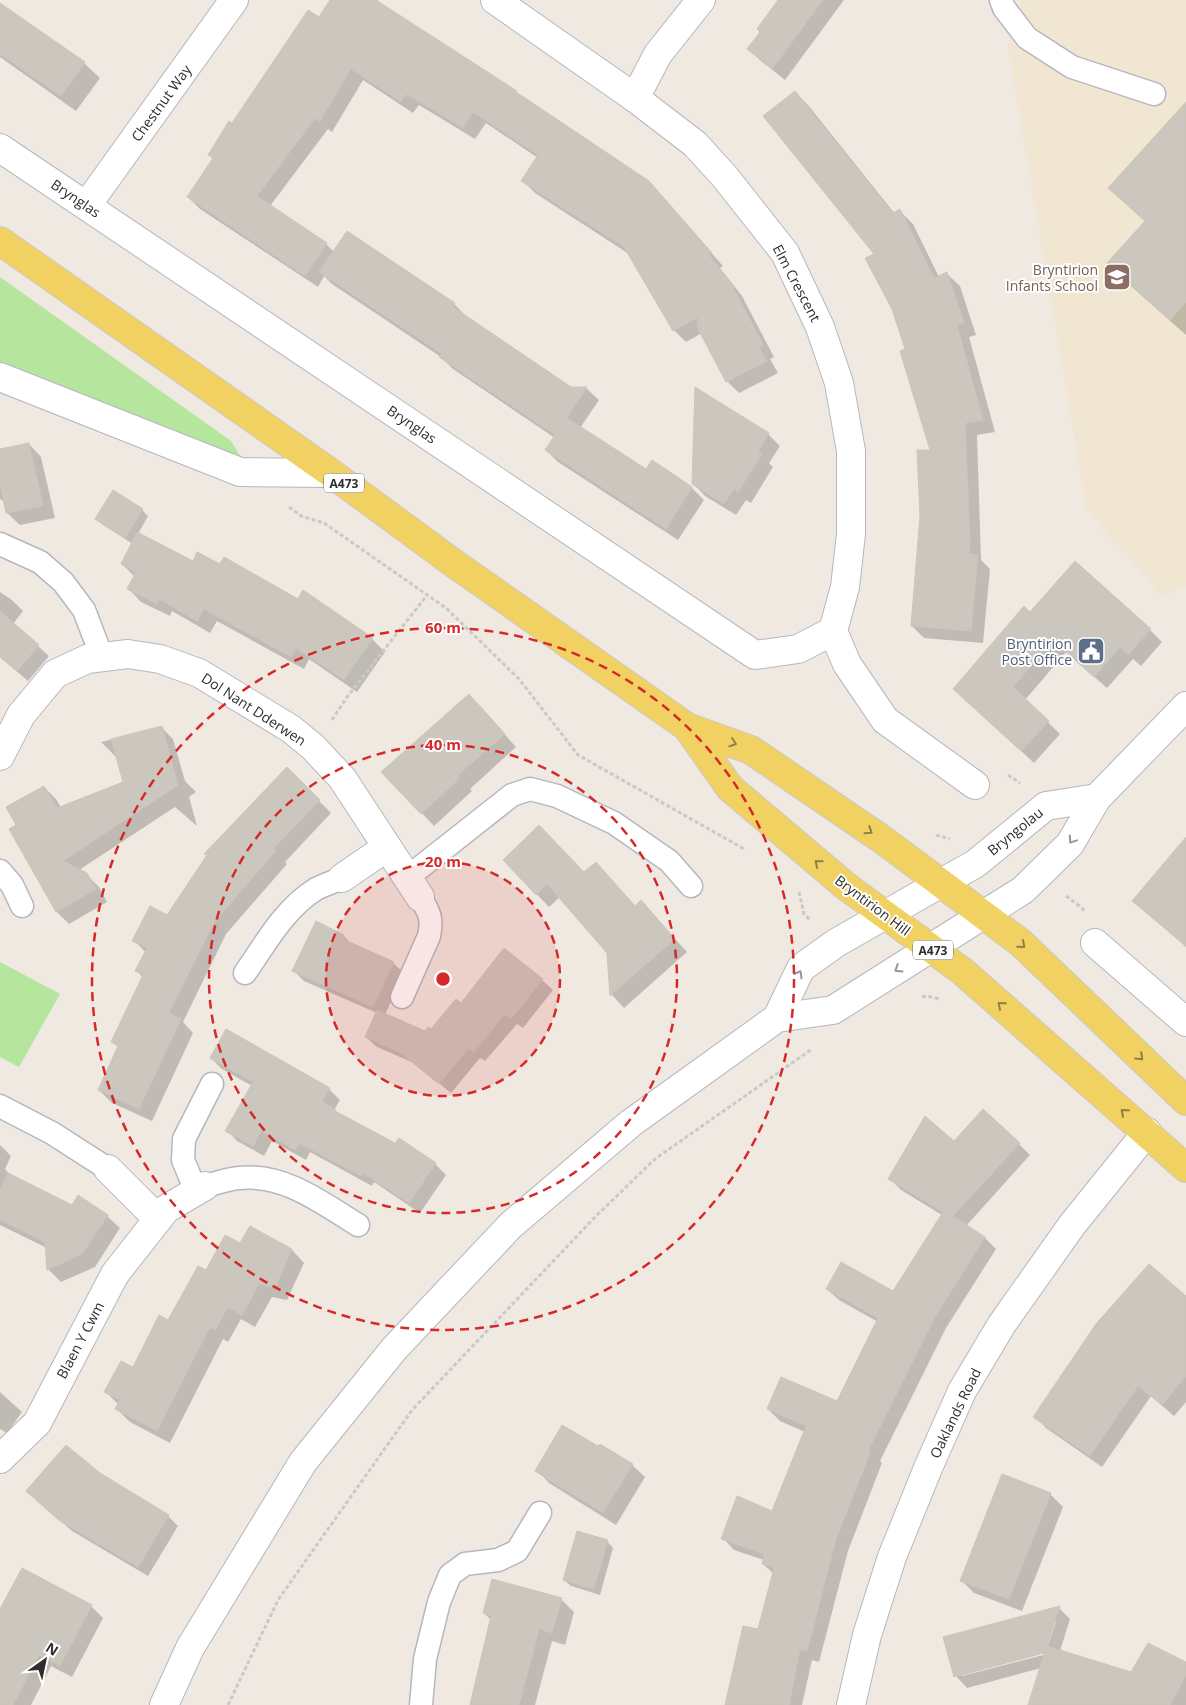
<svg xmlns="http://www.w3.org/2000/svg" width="1186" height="1705" viewBox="0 0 1186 1705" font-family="'Open Sans',sans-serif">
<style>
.education{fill:#f0e6d1}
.green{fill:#b6e59e}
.shadow{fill:#0003;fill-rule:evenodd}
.building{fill:#cbc7bf;stroke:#cbc5ba}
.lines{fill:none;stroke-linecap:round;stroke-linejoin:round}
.service-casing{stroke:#b4b7c1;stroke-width:25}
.minor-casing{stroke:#b4b7c1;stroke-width:30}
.tertiary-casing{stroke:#b4b7c1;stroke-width:30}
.secondary-casing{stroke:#b4b7c1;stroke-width:30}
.primary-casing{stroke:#c9c9c9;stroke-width:30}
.path{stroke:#c9c9c9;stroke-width:3;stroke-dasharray:4 2.5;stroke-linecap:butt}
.service{stroke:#fff;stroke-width:22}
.minor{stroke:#fff;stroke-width:28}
.tertiary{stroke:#fff;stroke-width:28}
.secondary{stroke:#fff;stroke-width:28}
.primary{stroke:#f2d163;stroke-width:28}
.oneway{stroke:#908048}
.oneway2{stroke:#969696}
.ring{fill:none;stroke:#d62828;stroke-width:2.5;stroke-dasharray:9 6}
.labels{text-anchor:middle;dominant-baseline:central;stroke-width:4;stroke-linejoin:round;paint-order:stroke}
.shield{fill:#fff;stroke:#6d6d6d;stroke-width:1}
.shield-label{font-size:12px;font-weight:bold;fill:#2e2e2e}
.street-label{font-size:14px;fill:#2e2e2e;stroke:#fff}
.education-label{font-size:14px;fill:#785e54;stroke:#fff;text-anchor:end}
.service-label{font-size:14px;fill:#4e5e75;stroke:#fff;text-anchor:end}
.centre{fill:#d62828;stroke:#fff;stroke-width:2.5}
.ring-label{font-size:15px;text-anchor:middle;font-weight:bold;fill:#d62828;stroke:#fff;stroke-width:4;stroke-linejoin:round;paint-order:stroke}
</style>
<rect width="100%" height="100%" fill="#efe9e1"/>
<polygon class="education" points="1022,0 1186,0 1186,586 1162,596 1086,509 1008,45"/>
<g class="green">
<polygon points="0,277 231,441 241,457 109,408 0,365"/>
<polygon points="0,962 60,994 19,1067 0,1057"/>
</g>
<g class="shadow">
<polygon points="332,0 373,0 516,92 523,98 648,182 723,266 720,268 742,296 774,357 770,359 778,373 739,393 727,381 702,333 686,342 674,330 629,254 535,193 523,181 538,158 486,123 475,139 419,105 413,113 363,80 332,132 328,129 270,206 326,244 334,252 454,304 466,316 571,388 587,389 599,400 580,428 646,471 691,487 704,500 678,540 558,462 546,450 555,438 453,369 441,357 332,284 324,276 318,287 200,209 188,197 214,159 210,155 232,125 320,19"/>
<polygon points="780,0 844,0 785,80 761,61 749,49 762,32"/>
<polygon points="0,4 84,63 100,78 76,111 0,57"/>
<polygon points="795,92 808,105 895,214 900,211 913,224 939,277 947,274 960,286 976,335 969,337 995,432 977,435 981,560 990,569 983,643 924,638 912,626 931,451 906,350 876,254"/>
<polygon points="1186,113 1186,335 1132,287 1108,263 1146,222 1110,188"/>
<polygon points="768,434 780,446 769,463 773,467 751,503 746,500 736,515 705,496 693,483"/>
<polygon points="29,444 41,457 55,518 20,525 7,513 5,502 0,499 0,450"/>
<polygon points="142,510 148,516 138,534 193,562 220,566 299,601 372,639 385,652 357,692 309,659 304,669 217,621 210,633 172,611 170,616 141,602 129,589 135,577 122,564 133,544 103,525 97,519"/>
<polygon points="0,592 12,600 23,611 13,624 49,656 28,681 0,657"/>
<polygon points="1030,613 1150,630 1162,642 1141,666 1133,659 1107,688 1066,652 1025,700 1060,734 1034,763 967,701"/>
<polygon points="469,695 516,747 470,789 472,791 434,826 383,772"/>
<polygon points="161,727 173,739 185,781 196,792 189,797 197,826 175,807 79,870 86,874 99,887 107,902 69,924 57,912 11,829 18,825 44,787 56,799 61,808 124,783 117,758 101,742"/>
<polygon points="287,769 331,813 285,862 287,864 226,934 183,1022 193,1033 152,1121 112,1103 99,1090 119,1048 113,1042 143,978 137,971 146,953 134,940 168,916 208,856"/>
<polygon points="504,860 585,874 635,907 641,902 687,952 624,1008 612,995 608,952 560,897 549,907"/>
<polygon points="1186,861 1186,947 1134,901"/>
<polygon points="344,936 351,944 393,963 404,973 385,1015 425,1032 431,1031 461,1005 542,980 553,990 523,1028 517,1024 485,1061 480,1058 451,1093 414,1063 377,1047 366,1037 377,1013 304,981 293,970"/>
<polygon points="211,1058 329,1089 340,1100 334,1110 339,1115 395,1145 399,1139 435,1164 446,1175 420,1213 374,1182 372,1186 310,1152 306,1160 272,1141 264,1156 237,1141 227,1130 252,1086 222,1069"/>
<polygon points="954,1142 1019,1144 1030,1155 966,1226 985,1238 996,1249 946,1328 880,1461 882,1463 848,1551 819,1662 812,1660 802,1705 726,1705 759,1631 774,1574 763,1564 764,1560 734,1550 723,1538 773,1513 805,1432 780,1421 768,1409 837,1403 878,1322 839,1300 827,1289 894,1293 942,1215 901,1190 889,1178"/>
<polygon points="0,1145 11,1156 5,1169 10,1175 72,1206 107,1216 120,1228 95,1267 61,1282 49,1270 47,1248 0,1225"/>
<polygon points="241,1244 292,1250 304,1263 287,1300 272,1297 255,1327 241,1319 228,1342 223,1339 170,1443 130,1422 117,1409 119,1405 106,1392 133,1369 207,1272"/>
<polygon points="1186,1298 1186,1402 1174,1416 1151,1396 1102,1467 1046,1428 1035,1416"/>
<polygon points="0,1392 22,1412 7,1433 0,1429"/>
<polygon points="599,1448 632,1465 645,1477 616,1525 549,1483 537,1470"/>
<polygon points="99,1474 168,1516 178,1526 148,1576 72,1531 38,1501"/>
<polygon points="1050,1494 1063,1507 1022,1611 974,1593 961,1580"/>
<polygon points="607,1541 613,1548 600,1595 571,1586 564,1580"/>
<polygon points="561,1599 574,1612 565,1645 552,1641 535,1705 471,1705 491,1620 484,1613"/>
<polygon points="91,1606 103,1618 72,1677 51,1666 31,1705 0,1705 0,1624"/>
<path d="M1059 1608 1070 1619 1060 1651 1132 1674 1186 1664V1705H1030L1041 1668 967 1688 956 1676ZM1053 1622H1056L1046 1651 1051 1653 962 1676V1674Z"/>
</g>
<g class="building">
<polygon points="330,0 376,0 517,91 516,92 649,181 712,253 709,255 731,283 763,345 759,347 767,361 726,382 697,327 698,317 673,331 624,247 521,181 538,155 473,112 463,128 406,94 401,102 351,69 320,121 315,118 257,196 327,243 305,276 187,197 213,158 208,155 229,121 232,123 308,10 319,17"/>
<polygon points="778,0 823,0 772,69 747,49 760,32 757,29"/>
<polygon points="0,3 85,62 61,96 0,54"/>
<polygon points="795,91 893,213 900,209 934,278 947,272 964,322 957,325 983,420 965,423 970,541 969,554 978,555 971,631 911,626 920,516 917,450 930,450 900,351 905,349 892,309 865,258 874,254 763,116"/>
<polygon points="1186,102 1186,302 1170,320 1107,263 1145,221 1108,188"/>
<polygon points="347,231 455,303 453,307 571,387 587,387 567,418 646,469 652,460 692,487 666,529 545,450 555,435 439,357 442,354 319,272"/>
<polygon points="695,387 769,433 758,451 762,454 738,492 734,489 724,504 692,484"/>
<polygon points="29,443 43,506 6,513 0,484 0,449"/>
<polygon points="113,490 143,509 125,538 95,519"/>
<polygon points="137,532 193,561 197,552 220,564 224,557 298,599 303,590 373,638 344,680 296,648 291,657 204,609 197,621 159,599 157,604 127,589 136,572 121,564"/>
<polygon points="1075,561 1151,629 1128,655 1120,647 1094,677 1053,640 1013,687 1049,721 1021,751 953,689 1024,606 1030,612"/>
<polygon points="0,611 39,645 17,671 0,657"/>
<polygon points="469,694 505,734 458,775 460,778 421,814 381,772"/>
<polygon points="162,726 178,785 63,861 87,873 96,889 56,912 9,829 16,825 6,807 44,786 57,808 123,782 111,739"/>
<polygon points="287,767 320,800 273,849 276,851 214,922 169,1013 181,1019 139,1109 98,1090 118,1046 111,1042 143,975 135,971 147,948 132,941 150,906 167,915 207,855 204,854"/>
<polygon points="539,825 584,872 596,862 635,906 641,900 675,939 610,996 607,953 547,884 536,895 503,860"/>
<polygon points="1186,837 1186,946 1132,901"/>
<polygon points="316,921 344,935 343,939 394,962 373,1007 292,971"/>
<polygon points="504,948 543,979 511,1019 505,1014 474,1052 469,1048 439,1084 401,1053 365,1037 377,1010 425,1031 428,1027 431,1029 456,999 461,1003"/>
<polygon points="226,1029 330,1088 322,1102 336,1110 335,1111 395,1143 399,1138 436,1163 409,1203 363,1173 361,1176 299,1143 295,1150 261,1131 253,1146 225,1131 253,1082 210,1058"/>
<polygon points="983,1109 1020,1143 953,1216 985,1237 935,1317 869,1449 871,1450 836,1539 807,1651 800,1649 789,1705 725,1705 743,1626 758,1629 774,1568 762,1564 764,1554 721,1539 737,1496 772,1511 806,1426 767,1409 781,1377 837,1401 878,1318 826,1289 841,1262 893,1291 943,1212 888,1179 925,1116 954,1141"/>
<polygon points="8,1173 72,1205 78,1195 108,1215 82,1254 47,1270 45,1242 0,1220 0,1190"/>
<polygon points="250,1226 292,1249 275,1288 259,1284 242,1315 228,1307 215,1330 210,1327 157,1431 115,1409 120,1400 104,1392 121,1361 133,1367 159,1315 168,1320 198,1266 206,1270 225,1235 240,1243"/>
<polygon points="1149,1264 1186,1296 1186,1376 1162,1405 1138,1386 1090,1456 1033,1417 1096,1324"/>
<polygon points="562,1425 598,1446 600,1444 633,1464 603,1513 535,1471"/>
<polygon points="66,1445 100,1473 169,1515 138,1567 60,1521 26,1491"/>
<polygon points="1002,1474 1051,1493 1009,1599 960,1581"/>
<polygon points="577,1531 608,1540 594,1589 563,1580"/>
<polygon points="22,1568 92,1605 60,1666 39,1655 13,1705 0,1705 0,1609"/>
<polygon points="492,1579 562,1598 552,1633 539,1629 519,1705 470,1705 491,1616 483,1613"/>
<polygon points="1060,1606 1047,1646 1131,1672 1148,1643 1186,1662 1186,1675 1170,1705 1028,1705 1045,1651 1044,1653 954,1677 943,1637"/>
</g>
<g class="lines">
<g class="service-casing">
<g id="service">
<polyline points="1001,0 1004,8 1027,38 1072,67 1154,94"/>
<polyline points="0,544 40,562 63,582 84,610 102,657"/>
<polyline points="0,871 12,885 22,906"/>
<polyline points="408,877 512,795 530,789 557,796 614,823 669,861 691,886"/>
<path d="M245 973C266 943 284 909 316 889 324 885 333 882 342 878"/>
<path d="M402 997 429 936C433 918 429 912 420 897"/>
<polyline points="0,1106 52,1133 108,1169"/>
<path d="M205 1186C216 1183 228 1179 239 1178 284 1173 322 1203 358 1225"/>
<polyline points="196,1191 183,1160 184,1139 212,1084"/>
<polyline points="421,1705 425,1659 439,1602 450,1575 465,1564 498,1560 517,1551 540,1513"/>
</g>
</g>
<g class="minor-casing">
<g id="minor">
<polyline points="495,0 635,98 695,144 725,177 785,253 820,327 839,383 851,451 851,534 845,587 833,631"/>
<polyline points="635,98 658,54 701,0"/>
<polyline points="0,148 755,655 798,649 833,631"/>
<polyline points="87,205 234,0"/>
<polyline points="0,377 240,472 331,473"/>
<polyline points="833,631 847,664 885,720 975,785"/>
<polyline points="0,756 21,715 55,674 87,659 128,654 160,659 199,673 291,729 313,747 342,778 420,897"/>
<polyline points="342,878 387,847"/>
<polyline points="1095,943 1186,1022"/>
<polyline points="108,1169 158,1219"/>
<polyline points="0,1459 37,1423 115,1274 166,1209 205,1186"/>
<polyline points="851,1705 867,1635 892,1557 928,1468 962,1391 1002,1324 1072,1225 1147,1132"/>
</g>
</g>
<g class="tertiary-casing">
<g id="tertiary">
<polyline points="941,883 975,864 1046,806 1097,798"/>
<polyline points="983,915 1023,890 1070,844 1097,798 1186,706"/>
</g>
</g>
<g class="secondary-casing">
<g id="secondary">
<polyline points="777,1018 801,968 836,943 941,883"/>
<polyline points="164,1705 190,1648 303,1462 394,1349 511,1225 631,1123 777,1018 833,1010 983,915"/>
</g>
</g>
<g class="primary-casing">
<g id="primary">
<polyline points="0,241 331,473 452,562 687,727 751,750 883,840 1021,943 1186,1101"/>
<polyline points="687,727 730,788 847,887 962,971 1186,1168"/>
</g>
</g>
<g class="path">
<polyline points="289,507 301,516 324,523 446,608 519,679 578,755 746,850"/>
<polyline points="332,720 347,697 428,594"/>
<polyline points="1008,775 1020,783"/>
<polyline points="936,835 950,839"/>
<polyline points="799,892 804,914 810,920"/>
<polyline points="1066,896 1082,908 1084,912"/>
<polyline points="922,997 927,996 940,999"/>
<polyline points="228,1705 278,1600 412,1410 596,1216 655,1159 812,1049"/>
</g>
<use href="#service" class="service"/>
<use href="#minor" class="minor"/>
<use href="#tertiary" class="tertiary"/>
<use href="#secondary" class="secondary"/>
<use href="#primary" class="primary"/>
</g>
<defs><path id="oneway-chevron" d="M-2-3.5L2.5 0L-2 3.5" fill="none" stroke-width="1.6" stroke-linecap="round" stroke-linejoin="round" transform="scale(1.25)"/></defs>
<g class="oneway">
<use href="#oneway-chevron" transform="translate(733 743) rotate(19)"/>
<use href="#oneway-chevron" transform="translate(869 831) rotate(33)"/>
<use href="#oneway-chevron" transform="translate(818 863) rotate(-140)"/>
<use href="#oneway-chevron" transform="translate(1022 945) rotate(41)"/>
<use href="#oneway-chevron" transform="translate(1001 1005) rotate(-139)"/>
<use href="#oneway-chevron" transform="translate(1140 1057) rotate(44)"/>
<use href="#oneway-chevron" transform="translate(1124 1112) rotate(-139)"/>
</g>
<g class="oneway2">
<use href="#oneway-chevron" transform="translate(1072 840) rotate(124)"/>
<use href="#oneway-chevron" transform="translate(898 969) rotate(148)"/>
<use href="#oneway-chevron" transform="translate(799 974) rotate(-60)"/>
</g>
<circle cx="443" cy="979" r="117" fill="#d62828" fill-opacity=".12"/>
<g class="ring">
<circle cx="443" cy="979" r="117"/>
<circle cx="443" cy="979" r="234"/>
<circle cx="443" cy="979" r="351"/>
</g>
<defs>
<g id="school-square" transform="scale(1.4375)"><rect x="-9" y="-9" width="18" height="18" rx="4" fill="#8d6e63" stroke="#fff"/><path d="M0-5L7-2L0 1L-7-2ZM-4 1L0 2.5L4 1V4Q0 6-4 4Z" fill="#fff"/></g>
<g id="civic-square" transform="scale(1.4375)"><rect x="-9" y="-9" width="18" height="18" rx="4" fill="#5c6f8a" stroke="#fff"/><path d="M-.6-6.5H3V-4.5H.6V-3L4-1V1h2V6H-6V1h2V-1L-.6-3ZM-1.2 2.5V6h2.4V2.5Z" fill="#fff"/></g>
</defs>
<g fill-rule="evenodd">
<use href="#school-square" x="1117" y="277"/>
<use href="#civic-square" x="1091" y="651"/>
</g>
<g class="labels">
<g class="shield">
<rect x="324" y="473.5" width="40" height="19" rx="4"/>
<rect x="913" y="940.5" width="40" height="19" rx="4"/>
</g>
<g class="shield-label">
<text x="344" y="483">A473</text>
<text x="933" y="950">A473</text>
</g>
<g class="street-label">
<text transform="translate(161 103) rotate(-54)">Chestnut Way</text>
<text transform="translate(76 198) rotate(34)">Brynglas</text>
<text transform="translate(797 283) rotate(62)">Elm Crescent</text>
<text transform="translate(412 424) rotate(34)">Brynglas</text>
<text transform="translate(254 709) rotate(33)">Dol Nant Dderwen</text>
<text transform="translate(1015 831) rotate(-39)">Bryngolau</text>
<text transform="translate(873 905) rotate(37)">Bryntirion Hill</text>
<text transform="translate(80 1340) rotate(-62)">Blaen Y Cwm</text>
<text transform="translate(955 1413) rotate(-64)">Oaklands Road</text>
</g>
<g class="education-label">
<text x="1098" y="269">Bryntirion<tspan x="1098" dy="16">Infants School</tspan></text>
</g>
<g class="service-label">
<text x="1072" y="643">Bryntirion<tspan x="1072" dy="16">Post Office</tspan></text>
</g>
</g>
<circle cx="443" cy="979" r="8" class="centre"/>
<g class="ring-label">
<text x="443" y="633">60 m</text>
<text x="443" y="750">40 m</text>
<text x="443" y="867">20 m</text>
</g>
<g transform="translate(45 1660) rotate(33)" stroke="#ffffff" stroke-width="4" paint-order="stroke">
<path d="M0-4L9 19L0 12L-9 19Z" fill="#2e2e2e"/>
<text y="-8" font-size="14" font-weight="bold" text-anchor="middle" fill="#2e2e2e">N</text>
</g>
</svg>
